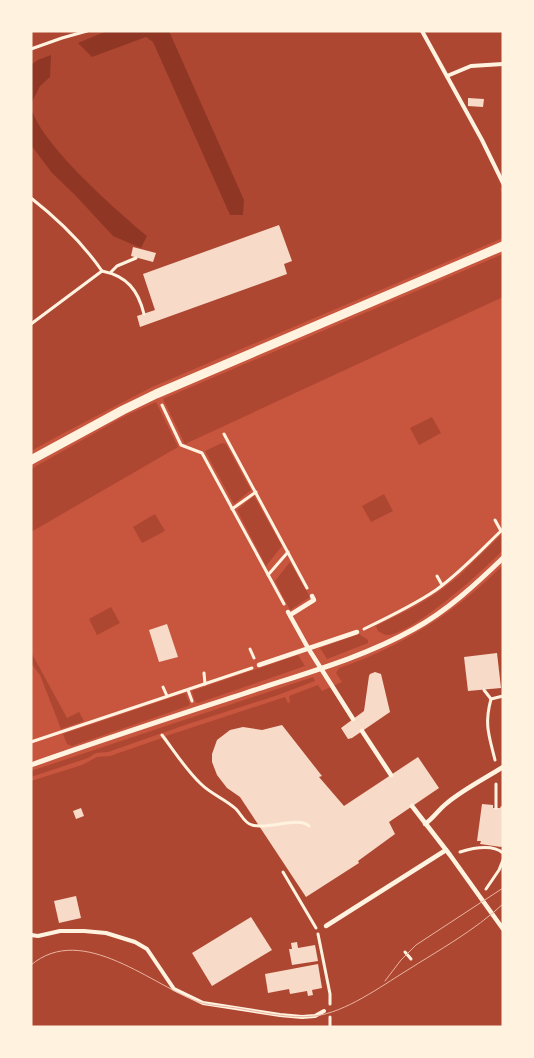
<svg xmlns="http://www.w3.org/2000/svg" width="534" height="1058" viewBox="0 0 534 1058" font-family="Helvetica,sans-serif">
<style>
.green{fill:#ae4732}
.water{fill:#8f3625}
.building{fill:#f7dbc8}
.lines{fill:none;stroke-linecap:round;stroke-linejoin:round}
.path{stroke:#fff3e0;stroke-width:3}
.service{stroke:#fff3e0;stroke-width:4}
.pedestrian{stroke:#fff3e0;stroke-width:4.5}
.minor{stroke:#fff3e0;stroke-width:5}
.tertiary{stroke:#fff3e0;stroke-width:9}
.tram{stroke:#e9b49f;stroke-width:1}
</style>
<rect width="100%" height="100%" fill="#c8553d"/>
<g class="green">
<polygon points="31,31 503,31 503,187 500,189 503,194 503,238 152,387 62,434 31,451"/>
<polygon points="503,254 503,297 185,444 163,399"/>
<polygon points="156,402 178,447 31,532 31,469 125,416"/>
<polygon points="432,417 441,433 419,445 410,428"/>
<polygon points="222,443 226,444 251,490 234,504 205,451"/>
<polygon points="384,494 393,511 371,522 362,506"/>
<polygon points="254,496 282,546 266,566 237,510"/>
<polygon points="155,514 165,531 142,543 133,527"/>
<path d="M503 533V550C484 570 414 633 388 635 384 635 381 633 378 631L376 626 416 606 437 593 458 577Z"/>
<polygon points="290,562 310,597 290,610 275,581"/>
<path d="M503 565V1027H31V781L82 765 97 757 110 756 162 738 167 744H170L166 736 285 697 288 703 290 702 289 696 318 685 322 691 342 682 336 673 339 668C402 647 456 612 503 565Z"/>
<polygon points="111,607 120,623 97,635 89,619"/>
<polygon points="359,634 368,640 368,643 327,659 320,648"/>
<polygon points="31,652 67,718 79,712 84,721 61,729 40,675 31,663"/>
<polygon points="298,655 305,666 198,703 195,702 192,691"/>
<polygon points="313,677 315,681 278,695 185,725 108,752 96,753 88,758 31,777 31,771"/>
<polygon points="185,693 190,704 188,706 72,746 67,744 63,734"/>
</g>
<g class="water">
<polygon points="107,31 169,31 244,200 243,215 230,215 153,42 146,37 92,57 78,43"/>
<polygon points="51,55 50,77 40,86 31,104 31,65 38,60"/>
<path d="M31 106C37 141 118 212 147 236L141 248 113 236 75 195 52 173 31 145Z"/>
</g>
<g class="building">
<polygon points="468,98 484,99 483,107 468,106"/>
<polygon points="279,225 292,261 284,264 287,274 140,327 137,316 155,310 143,274"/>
<polygon points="133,247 156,253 153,262 131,256"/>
<polygon points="167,624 178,657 159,662 149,630"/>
<polygon points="497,653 501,688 468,691 464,657"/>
<polygon points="375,672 381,674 390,712 352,738 348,739 341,728 364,711 369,676 370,674"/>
<polygon points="282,725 322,776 319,777 344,806 418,757 439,788 389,822 395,834 358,861 359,863 306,897 240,797 227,788 217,775 212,762 212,754 217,740 230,730 243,727 262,730"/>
<polygon points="482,804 493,805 493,808 500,808 501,806 503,807 503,845 501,847 480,844 481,841 477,841"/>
<polygon points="81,808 84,816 76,819 73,811"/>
<polygon points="76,896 81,918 59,923 54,901"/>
<polygon points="251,917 272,950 212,986 192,953"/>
<polygon points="297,942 298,948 315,945 318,961 292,965 289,949 292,949 291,943"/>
<polygon points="318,964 322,988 312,990 313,995 308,996 307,991 290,994 289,989 268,993 265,974"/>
</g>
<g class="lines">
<g class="path">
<polyline points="31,49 62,38 87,31"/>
<path d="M31 198C59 220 82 242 102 271L31 324"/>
<path d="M102 271C127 276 138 290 144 314"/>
<polyline points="111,272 117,266 136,258"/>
<polyline points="162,405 181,445 202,453 284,604"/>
<polyline points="224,434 307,588"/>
<polyline points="232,509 256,492"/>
<polyline points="495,520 501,531"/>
<polyline points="268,575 288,552"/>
<polyline points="437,576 442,585"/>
<path d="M364 629C389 617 414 605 436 590 461 572 481 550 503 529"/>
<polyline points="250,649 254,658"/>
<polyline points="204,673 205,684"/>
<polyline points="163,687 167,696"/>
<polyline points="188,690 192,701"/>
<path d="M484 690 491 699C484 725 489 735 495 760"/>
<polyline points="491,699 503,696"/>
<path d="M162 735C175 752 186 770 201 784 211 794 225 799 236 809 241 814 245 824 252 825 268 830 298 816 309 826"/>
<polyline points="31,742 252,668"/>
<polyline points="496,784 496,808"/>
<path d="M460 852C473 848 492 844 503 853"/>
<polyline points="283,872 316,928"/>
<polyline points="486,889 499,870 503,860"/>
<polyline points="318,934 330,994 330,1004"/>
<polyline points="405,952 411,959"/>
<polyline points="330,1017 330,1027"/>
</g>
<g class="service">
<polyline points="422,31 482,140 503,183"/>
<polyline points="447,76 471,66 503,64"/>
<polyline points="31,935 38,936 60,931 84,931 106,933 135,942 147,949 174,989 203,1003 280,1015 302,1017 315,1016 324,1011"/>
</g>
<g class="pedestrian">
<polyline points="288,612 308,648 353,719"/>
<polyline points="290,615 314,600 312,596"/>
<polyline points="259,665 357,632"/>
<polyline points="362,731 391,775"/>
<polyline points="412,806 450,855 503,929"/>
<path d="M425 824C434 818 438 810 447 803 464 789 484 779 503 767"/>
<polyline points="326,926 446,850"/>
</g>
<path class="minor" d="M31 765C107 738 182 714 258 689 310 672 366 656 414 629 447 611 476 584 503 558"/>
<polyline class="tertiary" points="31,460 123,410 156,394 503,246"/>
<g class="tram">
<path d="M31 965C83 921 153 987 202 1003 213 1006 225 1006 236 1008 262 1012 289 1019 315 1016 346 1012 380 987 406 971 439 950 474 931 503 904"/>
<polyline points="385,981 401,960 416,945 503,888"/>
</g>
</g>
<rect width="534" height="1058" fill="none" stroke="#fff3e0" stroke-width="65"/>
</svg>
